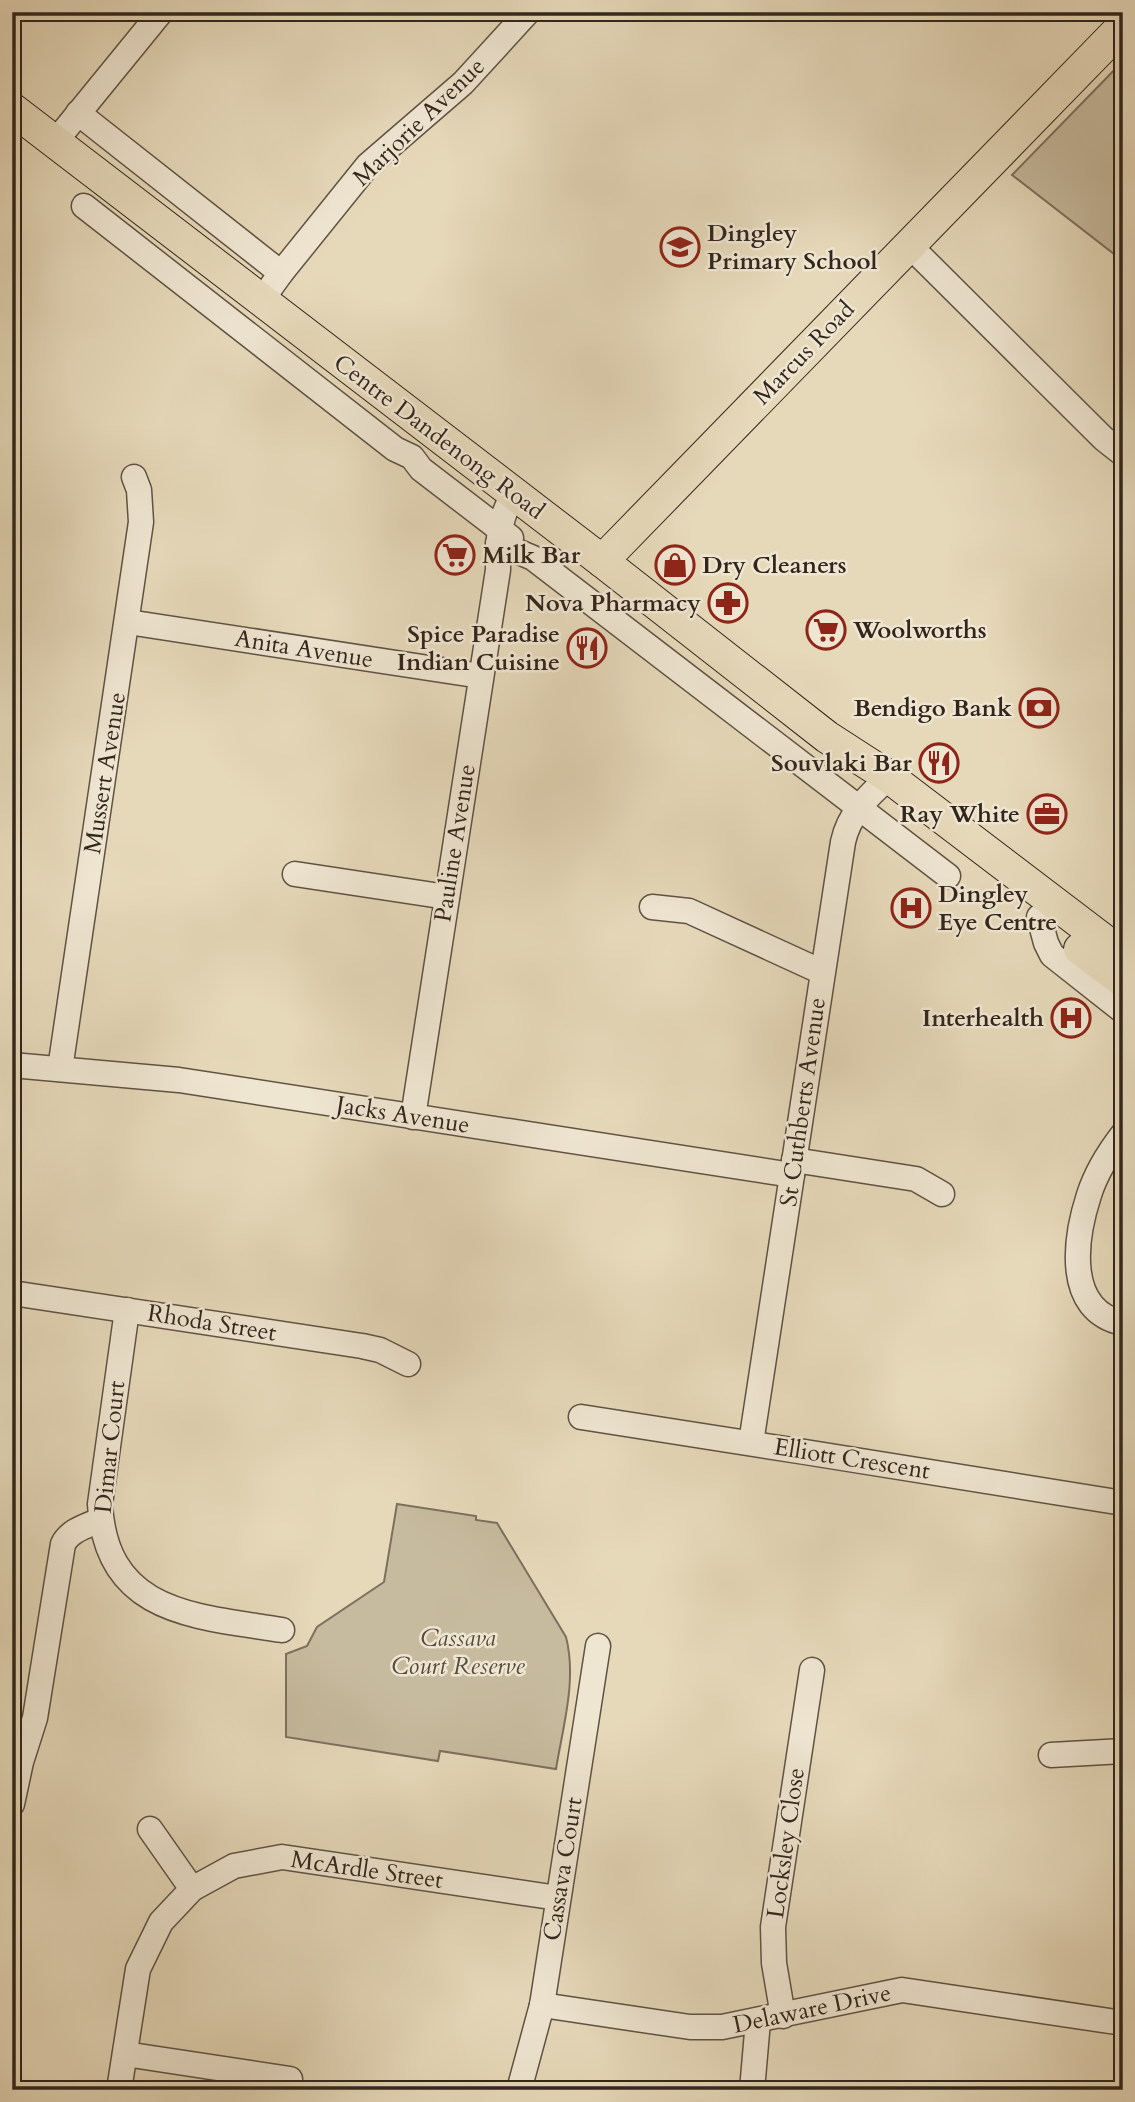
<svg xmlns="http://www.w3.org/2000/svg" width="1135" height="2102" viewBox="0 0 1135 2102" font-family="Cardo,serif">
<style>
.green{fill:#c7bb9f;stroke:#7c705e;stroke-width:2}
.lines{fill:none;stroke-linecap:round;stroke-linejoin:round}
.minor-casing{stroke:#5f5344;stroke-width:27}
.major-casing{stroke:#32261c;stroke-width:34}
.minor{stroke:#efe6d2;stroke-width:24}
.major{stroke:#e6d9ba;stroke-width:32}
.labels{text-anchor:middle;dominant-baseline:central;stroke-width:5;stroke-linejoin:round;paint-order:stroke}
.street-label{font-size:24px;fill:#32261c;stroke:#efe6d2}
.poi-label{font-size:24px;font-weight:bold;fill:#32261c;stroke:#efe6d2;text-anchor:end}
.park-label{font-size:24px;font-style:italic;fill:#574b3d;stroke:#efe6d2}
</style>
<rect width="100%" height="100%" fill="#e6d9ba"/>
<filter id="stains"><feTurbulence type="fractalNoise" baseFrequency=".00286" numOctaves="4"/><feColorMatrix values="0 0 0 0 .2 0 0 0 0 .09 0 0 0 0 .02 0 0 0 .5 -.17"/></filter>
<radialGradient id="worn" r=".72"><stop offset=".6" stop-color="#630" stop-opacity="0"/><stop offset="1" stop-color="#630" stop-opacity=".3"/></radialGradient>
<g class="green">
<polygon points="1123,61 1123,261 1012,175"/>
<path d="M397 1504 476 1516V1520L497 1523 566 1637C577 1680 563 1726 556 1769L440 1751 438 1761 286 1737V1654L307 1646 317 1627 384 1582Z"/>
</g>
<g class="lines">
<g class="minor-casing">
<g id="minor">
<polyline points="78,113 281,273"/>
<polyline points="55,142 161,12"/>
<polyline points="84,206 395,449 412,457 421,469 511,538"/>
<polyline points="908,244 1104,439 1123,454"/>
<polyline points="261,301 281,273 368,165 463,83 528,12"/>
<polyline points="498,543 533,558 948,876"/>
<polyline points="128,622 481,676"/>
<polyline points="295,874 447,897"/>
<polyline points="652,907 689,911 822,972"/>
<polyline points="1039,917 1046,943 1052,955 1123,1011"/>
<polyline points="12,1065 179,1080 792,1175"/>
<polyline points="60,1069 141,522 139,490 134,477"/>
<path d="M413 1117 498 570C498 540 498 521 513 495"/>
<path d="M1123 1134C1109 1152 1096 1173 1089 1195 1075 1238 1064 1311 1123 1323"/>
<polyline points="794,1160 916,1179 942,1194"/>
<polyline points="12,1293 362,1346 380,1350 408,1364"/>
<path d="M127 1310 100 1504C106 1615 196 1616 282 1630"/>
<path d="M581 1417C762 1444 942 1475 1123 1503"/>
<path d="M751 1443 843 842C849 814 868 796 889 777"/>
<polyline points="1051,1755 1123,1751"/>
<path d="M12 1804 21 1762 35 1718 63 1544C70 1530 87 1526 100 1520"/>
<polyline points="150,1829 192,1889"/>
<polyline points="542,2005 690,2027 722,2027 902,1990 1123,2023"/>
<polyline points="783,2016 774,1963 773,1927 812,1670"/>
<polyline points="125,2054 290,2079"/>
<polyline points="119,2090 138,1969 161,1922 192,1889 234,1866 282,1857 558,1898"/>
<polyline points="519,2090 542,2005 598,1646"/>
<polyline points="752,2090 758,2021"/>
</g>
</g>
<g class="major-casing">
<g id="major">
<polyline points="12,109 602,561 827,737 889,777 1123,955"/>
<polyline points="602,561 1123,26"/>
<polyline points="1080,949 1123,981"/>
</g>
</g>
<use href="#minor" class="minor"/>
<use href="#major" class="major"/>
</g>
<defs>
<g id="school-ring" transform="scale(2.0125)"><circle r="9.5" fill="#efe6d2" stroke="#8f2418" stroke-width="1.5"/><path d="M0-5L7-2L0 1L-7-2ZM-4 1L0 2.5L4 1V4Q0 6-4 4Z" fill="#8f2418"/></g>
<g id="supermarket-ring" transform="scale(2.0125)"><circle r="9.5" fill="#efe6d2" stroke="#8f2418" stroke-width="1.5"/><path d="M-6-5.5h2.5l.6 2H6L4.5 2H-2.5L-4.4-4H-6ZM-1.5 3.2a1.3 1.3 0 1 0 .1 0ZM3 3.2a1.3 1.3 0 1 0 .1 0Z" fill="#8f2418"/></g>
<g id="shop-ring" transform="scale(2.0125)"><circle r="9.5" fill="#efe6d2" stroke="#8f2418" stroke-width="1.5"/><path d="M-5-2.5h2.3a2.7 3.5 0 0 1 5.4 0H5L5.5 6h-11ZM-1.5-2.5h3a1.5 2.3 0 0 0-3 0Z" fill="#8f2418"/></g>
<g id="pharmacy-ring" transform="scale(2.0125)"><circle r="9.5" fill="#efe6d2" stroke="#8f2418" stroke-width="1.5"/><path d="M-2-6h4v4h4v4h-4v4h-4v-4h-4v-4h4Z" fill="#8f2418"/></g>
<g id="restaurant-ring" transform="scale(2.0125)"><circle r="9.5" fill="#efe6d2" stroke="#8f2418" stroke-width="1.5"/><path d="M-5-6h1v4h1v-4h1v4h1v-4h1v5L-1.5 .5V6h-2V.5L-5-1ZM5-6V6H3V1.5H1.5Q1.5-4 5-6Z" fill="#8f2418"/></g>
<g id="bank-ring" transform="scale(2.0125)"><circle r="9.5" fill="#efe6d2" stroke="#8f2418" stroke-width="1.5"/><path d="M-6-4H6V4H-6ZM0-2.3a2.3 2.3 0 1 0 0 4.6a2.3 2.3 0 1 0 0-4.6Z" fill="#8f2418"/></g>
<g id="office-ring" transform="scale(2.0125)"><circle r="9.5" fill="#efe6d2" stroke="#8f2418" stroke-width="1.5"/><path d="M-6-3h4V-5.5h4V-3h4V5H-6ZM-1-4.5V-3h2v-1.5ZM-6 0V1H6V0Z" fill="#8f2418"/></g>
<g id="hospital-ring" transform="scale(2.0125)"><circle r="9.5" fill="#efe6d2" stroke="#8f2418" stroke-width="1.5"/><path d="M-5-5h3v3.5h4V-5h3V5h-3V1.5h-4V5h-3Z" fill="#8f2418"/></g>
</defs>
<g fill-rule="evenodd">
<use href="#school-ring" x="680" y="247"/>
<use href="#supermarket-ring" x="455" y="555"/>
<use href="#shop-ring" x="675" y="565"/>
<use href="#pharmacy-ring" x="728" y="603"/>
<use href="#supermarket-ring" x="826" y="630"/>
<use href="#restaurant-ring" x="587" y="648"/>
<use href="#bank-ring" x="1039" y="708"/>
<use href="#restaurant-ring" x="939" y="763"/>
<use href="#office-ring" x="1047" y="814"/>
<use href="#hospital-ring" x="911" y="908"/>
<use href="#hospital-ring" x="1071" y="1018"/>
</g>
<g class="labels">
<g class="street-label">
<text transform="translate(419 122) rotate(-44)">Marjorie Avenue</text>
<text transform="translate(804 353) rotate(-46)">Marcus Road</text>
<text transform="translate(439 437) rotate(37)">Centre Dandenong Road</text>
<text transform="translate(304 649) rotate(9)">Anita Avenue</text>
<text transform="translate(105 773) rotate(-81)">Mussert Avenue</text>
<text transform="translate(455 843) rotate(-81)">Pauline Avenue</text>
<text transform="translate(803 1102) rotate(-82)">St Cuthberts Avenue</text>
<text transform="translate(403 1115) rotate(9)">Jacks Avenue</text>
<text transform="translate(212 1323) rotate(9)">Rhoda Street</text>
<text transform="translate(110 1447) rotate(-84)">Dimar Court</text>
<text transform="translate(852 1459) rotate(9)">Elliott Crescent</text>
<text transform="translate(786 1843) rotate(-82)">Locksley Close</text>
<text transform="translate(563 1869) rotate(-81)">Cassava Court</text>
<text transform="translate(367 1870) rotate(8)">McArdle Street</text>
<text transform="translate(812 2009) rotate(-12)">Delaware Drive</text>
</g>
<g class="poi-label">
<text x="707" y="233" text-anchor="start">Dingley<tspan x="707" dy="28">Primary School</tspan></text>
<text x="482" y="555" text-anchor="start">Milk Bar</text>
<text x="702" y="565" text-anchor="start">Dry Cleaners</text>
<text x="701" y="603">Nova Pharmacy</text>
<text x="853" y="630" text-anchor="start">Woolworths</text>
<text x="560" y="634">Spice Paradise<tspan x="560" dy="28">Indian Cuisine</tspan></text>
<text x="1012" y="708">Bendigo Bank</text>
<text x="912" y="763">Souvlaki Bar</text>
<text x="1020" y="814">Ray White</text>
<text x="938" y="894" text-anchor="start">Dingley<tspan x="938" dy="28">Eye Centre</tspan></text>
<text x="1044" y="1018">Interhealth</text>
</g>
<g class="park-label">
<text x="458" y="1638">Cassava<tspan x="458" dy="28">Court Reserve</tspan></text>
</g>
</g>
<rect width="1135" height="2102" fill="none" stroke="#e6d9ba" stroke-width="42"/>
<rect x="14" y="14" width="1107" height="2074" fill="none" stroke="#32261c" stroke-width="3.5"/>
<rect x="21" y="21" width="1093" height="2060" fill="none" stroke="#32261c" stroke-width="2"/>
<rect width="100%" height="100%" filter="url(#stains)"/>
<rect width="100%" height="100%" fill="url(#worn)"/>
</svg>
